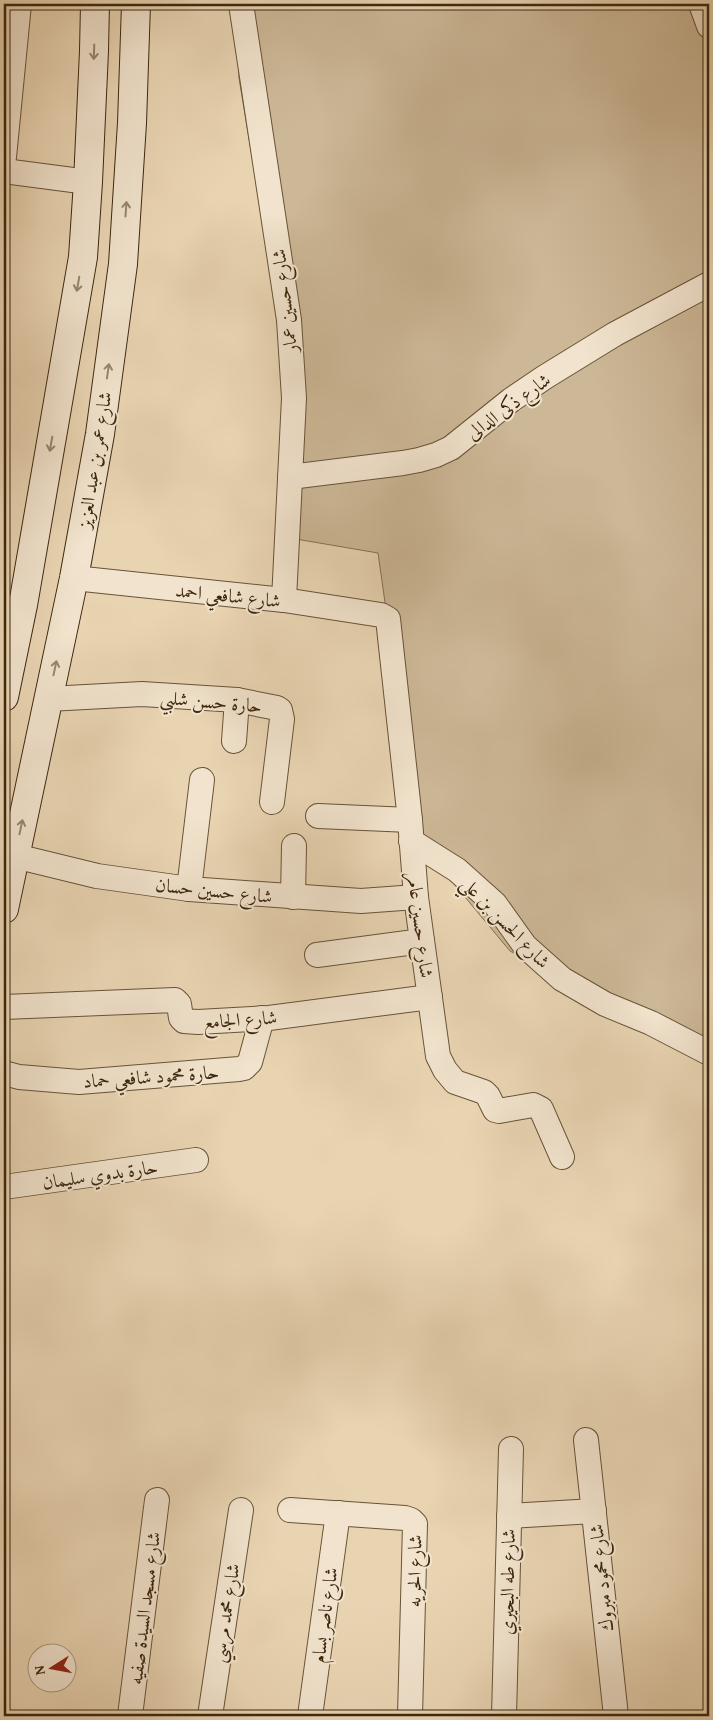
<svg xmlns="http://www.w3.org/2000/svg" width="713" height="1720" viewBox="0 0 713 1720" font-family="'Gentium Book Plus',Amiri,serif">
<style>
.green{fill:#ccb796;stroke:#847052}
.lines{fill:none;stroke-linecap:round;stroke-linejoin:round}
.service-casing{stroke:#685337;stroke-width:15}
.minor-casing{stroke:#685337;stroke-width:26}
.secondary-casing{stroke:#3d280e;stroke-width:30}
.service{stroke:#f1e3cd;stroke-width:12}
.minor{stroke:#f1e3cd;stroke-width:24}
.secondary{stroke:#f1e3cd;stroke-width:28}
.oneway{stroke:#97866e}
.labels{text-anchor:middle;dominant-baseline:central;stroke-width:4;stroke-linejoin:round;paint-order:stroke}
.street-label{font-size:19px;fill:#3d280e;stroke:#f1e3cd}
</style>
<rect width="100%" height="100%" fill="#e9d4b2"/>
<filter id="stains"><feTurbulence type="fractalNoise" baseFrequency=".004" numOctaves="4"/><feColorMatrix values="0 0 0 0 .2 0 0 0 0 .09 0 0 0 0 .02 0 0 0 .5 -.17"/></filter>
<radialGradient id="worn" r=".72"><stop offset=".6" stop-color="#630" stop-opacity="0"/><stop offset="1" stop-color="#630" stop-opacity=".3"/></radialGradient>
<polygon class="green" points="238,4 709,4 709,1062 510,951 419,842 378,553 290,538 286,364 239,78"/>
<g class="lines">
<g class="service-casing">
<polyline id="service" points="4,601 23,605"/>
</g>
<g class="minor-casing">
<g id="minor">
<polyline points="241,4 289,320 294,398 284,600"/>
<polyline points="701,4 709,26"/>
<polyline points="4,157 19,4"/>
<polyline points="4,171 88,182"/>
<polyline points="290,477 403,463 419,460 436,455 451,448 511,400 545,377 615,334 709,284"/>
<polyline points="74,578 284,600 381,615 388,619 410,820 416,897 438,1056 445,1070 455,1082 484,1092 488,1096 495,1110 499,1111 533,1105 541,1109 562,1157"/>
<polyline points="48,699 142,694 237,700 277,708 280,710 282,719 272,802"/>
<polyline points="234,741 237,700"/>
<polyline points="318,816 410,820"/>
<polyline points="411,841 457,870 495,904 525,946 562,979 605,1004 651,1023 709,1053"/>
<polyline points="15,856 97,876 189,889 361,901 416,897"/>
<polyline points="189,889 202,780"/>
<polyline points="293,897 294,846"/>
<polyline points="317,955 422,941"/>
<polyline points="4,1007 175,1000 179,1004 181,1018 184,1021 198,1022 269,1018 430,997"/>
<polyline points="4,1073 19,1077 79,1082 239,1069 244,1068 250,1062 262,1018"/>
<polyline points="4,1187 196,1160"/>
<polyline points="586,1440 616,1716"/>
<polyline points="290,1510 405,1518 411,1520 415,1524 410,1716"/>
<polyline points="509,1516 594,1511"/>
<polyline points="130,1716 157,1500"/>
<polyline points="210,1716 241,1510"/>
<polyline points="310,1716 338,1513"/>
<polyline points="504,1716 511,1449"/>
</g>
</g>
<g class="secondary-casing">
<g id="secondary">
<polyline points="4,697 23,605 83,257 88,182 94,51 95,4"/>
<polyline points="4,909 74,578 100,434 123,264 132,123 136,4"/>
</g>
</g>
<use href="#service" class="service"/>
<use href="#minor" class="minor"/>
<use href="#secondary" class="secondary"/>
</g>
<defs><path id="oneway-shaft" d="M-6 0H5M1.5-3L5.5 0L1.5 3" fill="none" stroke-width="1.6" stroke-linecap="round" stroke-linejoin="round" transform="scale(1.25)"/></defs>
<g class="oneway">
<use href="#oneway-shaft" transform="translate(94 52) rotate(92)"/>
<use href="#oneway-shaft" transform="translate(126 209) rotate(-86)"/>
<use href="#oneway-shaft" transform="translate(78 284) rotate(100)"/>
<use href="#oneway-shaft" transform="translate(108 371) rotate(-82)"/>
<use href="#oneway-shaft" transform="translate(51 444) rotate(100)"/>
<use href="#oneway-shaft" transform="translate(55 668) rotate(-78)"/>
<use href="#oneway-shaft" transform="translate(21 827) rotate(-78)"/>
</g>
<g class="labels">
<g class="street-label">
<text transform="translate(284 301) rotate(-97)">شارع حسين عمار</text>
<text transform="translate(508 406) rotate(-36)">شارع ذكى الدالى</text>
<text transform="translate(94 460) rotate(-81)">شارع عمر بن عبد العزيز</text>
<text transform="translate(228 595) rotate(6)">شارع شافعي احمد</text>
<text transform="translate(211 701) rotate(5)">حارة حسن شلبي</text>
<text transform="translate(214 890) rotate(6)">شارع حسين حسان</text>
<text transform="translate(506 922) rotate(46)">شارع الحسن بن علي</text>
<text transform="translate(421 925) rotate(83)">شارع حسين عامر</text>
<text transform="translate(240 1019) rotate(-4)">شارع الجامع</text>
<text transform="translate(151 1076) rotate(-4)">حارة محمود شافعي حماد</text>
<text transform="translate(100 1174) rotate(-8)">حارة بدوي سليمان</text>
<text transform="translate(414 1571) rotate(-89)">شارع الحريه</text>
<text transform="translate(601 1578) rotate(-96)">شارع محمود مبروك</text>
<text transform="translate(507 1582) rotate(-89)">شارع طه البحيري</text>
<text transform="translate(144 1608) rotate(-83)">شارع مسجد السيدة صفيه</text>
<text transform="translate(225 1613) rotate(-81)">شارع محمد مرسي</text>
<text transform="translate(324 1615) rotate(-82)">شارع ناصر بسام</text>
</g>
</g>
<rect width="713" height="1720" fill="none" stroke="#e9d4b2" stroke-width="20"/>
<rect x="5" y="5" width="703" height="1710" fill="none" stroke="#3d280e" stroke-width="2.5"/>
<rect x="10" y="10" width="693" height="1700" fill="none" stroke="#3d280e"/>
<g transform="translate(52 1668) rotate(259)"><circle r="24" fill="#f1e3cd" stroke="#a99881"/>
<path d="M0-4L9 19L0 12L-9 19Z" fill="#8f2418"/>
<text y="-8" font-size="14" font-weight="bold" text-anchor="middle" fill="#3d280e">N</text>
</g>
<rect width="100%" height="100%" filter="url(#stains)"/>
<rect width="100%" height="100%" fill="url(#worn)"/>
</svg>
